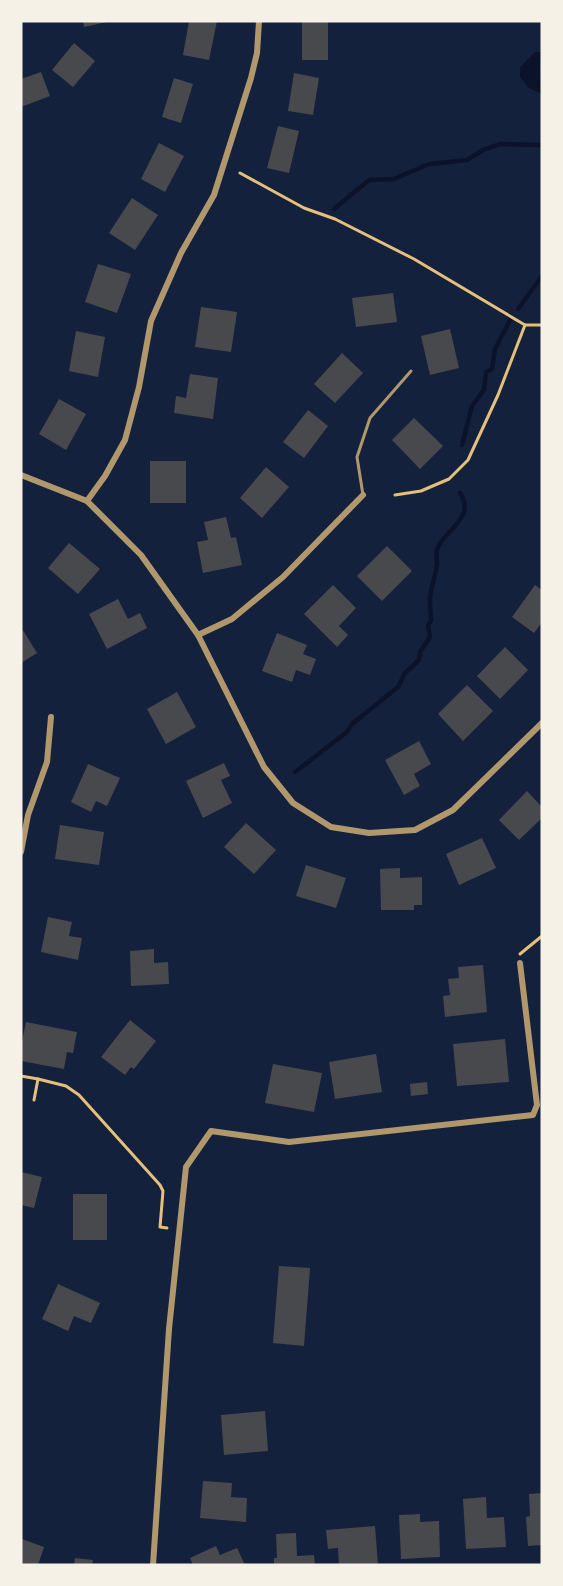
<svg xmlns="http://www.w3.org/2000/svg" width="563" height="1586" viewBox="0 0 563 1586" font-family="'Source Sans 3',sans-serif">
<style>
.water{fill:#0b132b}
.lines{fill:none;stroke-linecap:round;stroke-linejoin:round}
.stream{stroke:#0b132b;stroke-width:4.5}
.building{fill:#48494c}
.path{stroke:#e5c07b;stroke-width:3}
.service{stroke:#b1986c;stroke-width:3}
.minor{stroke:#b1986c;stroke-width:6}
</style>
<rect width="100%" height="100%" fill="#14213d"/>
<polygon class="water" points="535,52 542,52 540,68 542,94 529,88 520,77 520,67"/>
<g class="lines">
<g class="stream">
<polyline points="334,209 369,180 394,179 429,164 467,160 483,150 500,144 542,145"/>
<polyline points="518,309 542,276"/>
<polyline points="462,445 472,406 484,390 486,372 492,369 495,349 510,320"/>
<path d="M295 772 347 732 352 724 398 687 405 673 419 660 420 652 430 637 428 625 431 621C431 614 430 608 430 602 429 590 436 576 437 564 437 559 436 555 437 550 443 529 477 520 460 493"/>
</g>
</g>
<g class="building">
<polygon points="83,21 107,21 107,22 84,27"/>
<polygon points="189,21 217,21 209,60 183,55"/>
<rect x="302" y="21" width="26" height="39"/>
<polygon points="74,43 95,61 73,87 52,70"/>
<polygon points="41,72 50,96 21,107 21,79"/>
<polygon points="294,73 319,78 313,115 288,111"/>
<polygon points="174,78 193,84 181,123 162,117"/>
<polygon points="278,126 299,131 289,173 267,168"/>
<polygon points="159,143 184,156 165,192 141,179"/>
<polygon points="132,198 158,215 135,250 109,233"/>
<polygon points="98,264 131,274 117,313 85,302"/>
<polygon points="393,293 397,322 356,327 352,298"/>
<polygon points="201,307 237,312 231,352 195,347"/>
<polygon points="450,329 459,368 430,375 421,336"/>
<polygon points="76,331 105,337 98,377 69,371"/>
<polygon points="342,353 363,373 335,403 314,384"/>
<polygon points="190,374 218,378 213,419 174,413 176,396 186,398"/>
<polygon points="59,399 86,414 66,450 39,434"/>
<polygon points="308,410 328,426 304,458 283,442"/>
<polygon points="414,418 443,446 420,469 392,440"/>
<rect x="150" y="461" width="36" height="42"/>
<polygon points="266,467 289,487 262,518 240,498"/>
<polygon points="226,517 231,538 236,537 242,565 203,573 197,542 208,540 204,522"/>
<polygon points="69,543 100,569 78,594 48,568"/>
<polygon points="387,546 412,571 382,601 357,576"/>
<polygon points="333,585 356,608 339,626 348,635 337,647 304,614"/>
<polygon points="535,585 542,590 542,622 534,633 512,617"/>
<polygon points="118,599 128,619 140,613 147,628 107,649 89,614"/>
<polygon points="21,627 37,653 21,663"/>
<polygon points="277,633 307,645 303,654 316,659 310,675 296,670 292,682 262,671"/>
<polygon points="505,647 528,670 500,699 477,676"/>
<polygon points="467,685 493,711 463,741 438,714"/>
<polygon points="177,692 196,727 166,744 147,709"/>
<polygon points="419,741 431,764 414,774 420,786 404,795 385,760"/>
<polygon points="224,763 230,776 221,780 232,803 203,818 186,781"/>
<polygon points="88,764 120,778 107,806 96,801 91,812 71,802"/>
<polygon points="527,791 542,807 542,818 519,840 499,820"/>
<polygon points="246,823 276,850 254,874 224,847"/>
<polygon points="60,825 104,832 99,865 55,859"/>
<polygon points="482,838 496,868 459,885 446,854"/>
<polygon points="306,865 346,878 336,908 296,896"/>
<polygon points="400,868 400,878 422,877 422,905 414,905 414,910 381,910 380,869"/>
<polygon points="48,917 72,922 69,936 82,938 78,960 41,952"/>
<polygon points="154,949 154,963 168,962 169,984 131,986 130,951"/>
<polygon points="483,965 487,1012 445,1017 443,996 450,995 448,979 459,978 458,967"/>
<polygon points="130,1020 156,1041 134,1069 131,1067 125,1075 101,1057"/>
<polygon points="26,1022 77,1032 73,1053 67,1052 64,1069 21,1061 21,1047"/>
<polygon points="505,1039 509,1082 457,1086 453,1044"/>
<polygon points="376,1054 382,1092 335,1099 329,1062"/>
<polygon points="273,1064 322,1073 314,1112 265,1103"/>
<polygon points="427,1082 428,1094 411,1096 410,1084"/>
<polygon points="21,1172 42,1177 34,1208 21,1205"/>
<rect x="73" y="1194" width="34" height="46"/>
<polygon points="279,1266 310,1268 304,1346 273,1343"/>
<polygon points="58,1284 100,1303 91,1323 74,1316 68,1331 42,1319"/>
<polygon points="265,1411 268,1451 224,1455 221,1415"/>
<polygon points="203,1481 232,1483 231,1497 247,1498 246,1522 200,1518"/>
<polygon points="542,1493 542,1545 528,1546 526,1517 530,1516 529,1494"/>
<polygon points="486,1497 487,1518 504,1517 506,1547 466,1549 463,1499"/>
<polygon points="420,1514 420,1522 439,1521 440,1557 401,1559 399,1515"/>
<polygon points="375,1526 378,1565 339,1565 338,1548 328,1549 326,1530"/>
<polygon points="296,1533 297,1556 314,1555 315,1565 274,1565 274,1558 277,1558 276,1534"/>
<polygon points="22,1539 44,1547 38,1565 21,1565"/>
<polygon points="216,1546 220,1555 237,1548 245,1565 193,1565 190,1558"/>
<polygon points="75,1558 93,1560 92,1565 74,1565"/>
</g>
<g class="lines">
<g class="path">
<polyline points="240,173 304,208 335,219 414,259 525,325 542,325"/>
<polyline points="395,495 421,491 449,479 468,460 498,395 525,325"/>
<polyline points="520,954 542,936"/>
<polyline points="21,1076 38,1079 34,1100"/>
<polyline points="38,1079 66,1086 79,1095 160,1185 163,1191 160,1227 167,1228"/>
</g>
<polyline class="service" points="363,495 357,457 370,418 411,371"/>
<g class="minor">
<polyline points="21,475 87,501 141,555 198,635 264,767 293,803 331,827 369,833 415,830 453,810 542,723"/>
<polyline points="87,501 105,476 125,440 139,387 151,321 181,253 214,195 251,78 257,53 259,21"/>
<polyline points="198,635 232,619 283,577 363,495"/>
<polyline points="21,852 28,815 47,762 51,717"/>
<polyline points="153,1565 169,1329 186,1167 211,1131 289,1142 533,1115 537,1105 520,963"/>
</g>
</g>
<rect width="563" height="1586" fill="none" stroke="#f6f1e7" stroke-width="45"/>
</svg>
